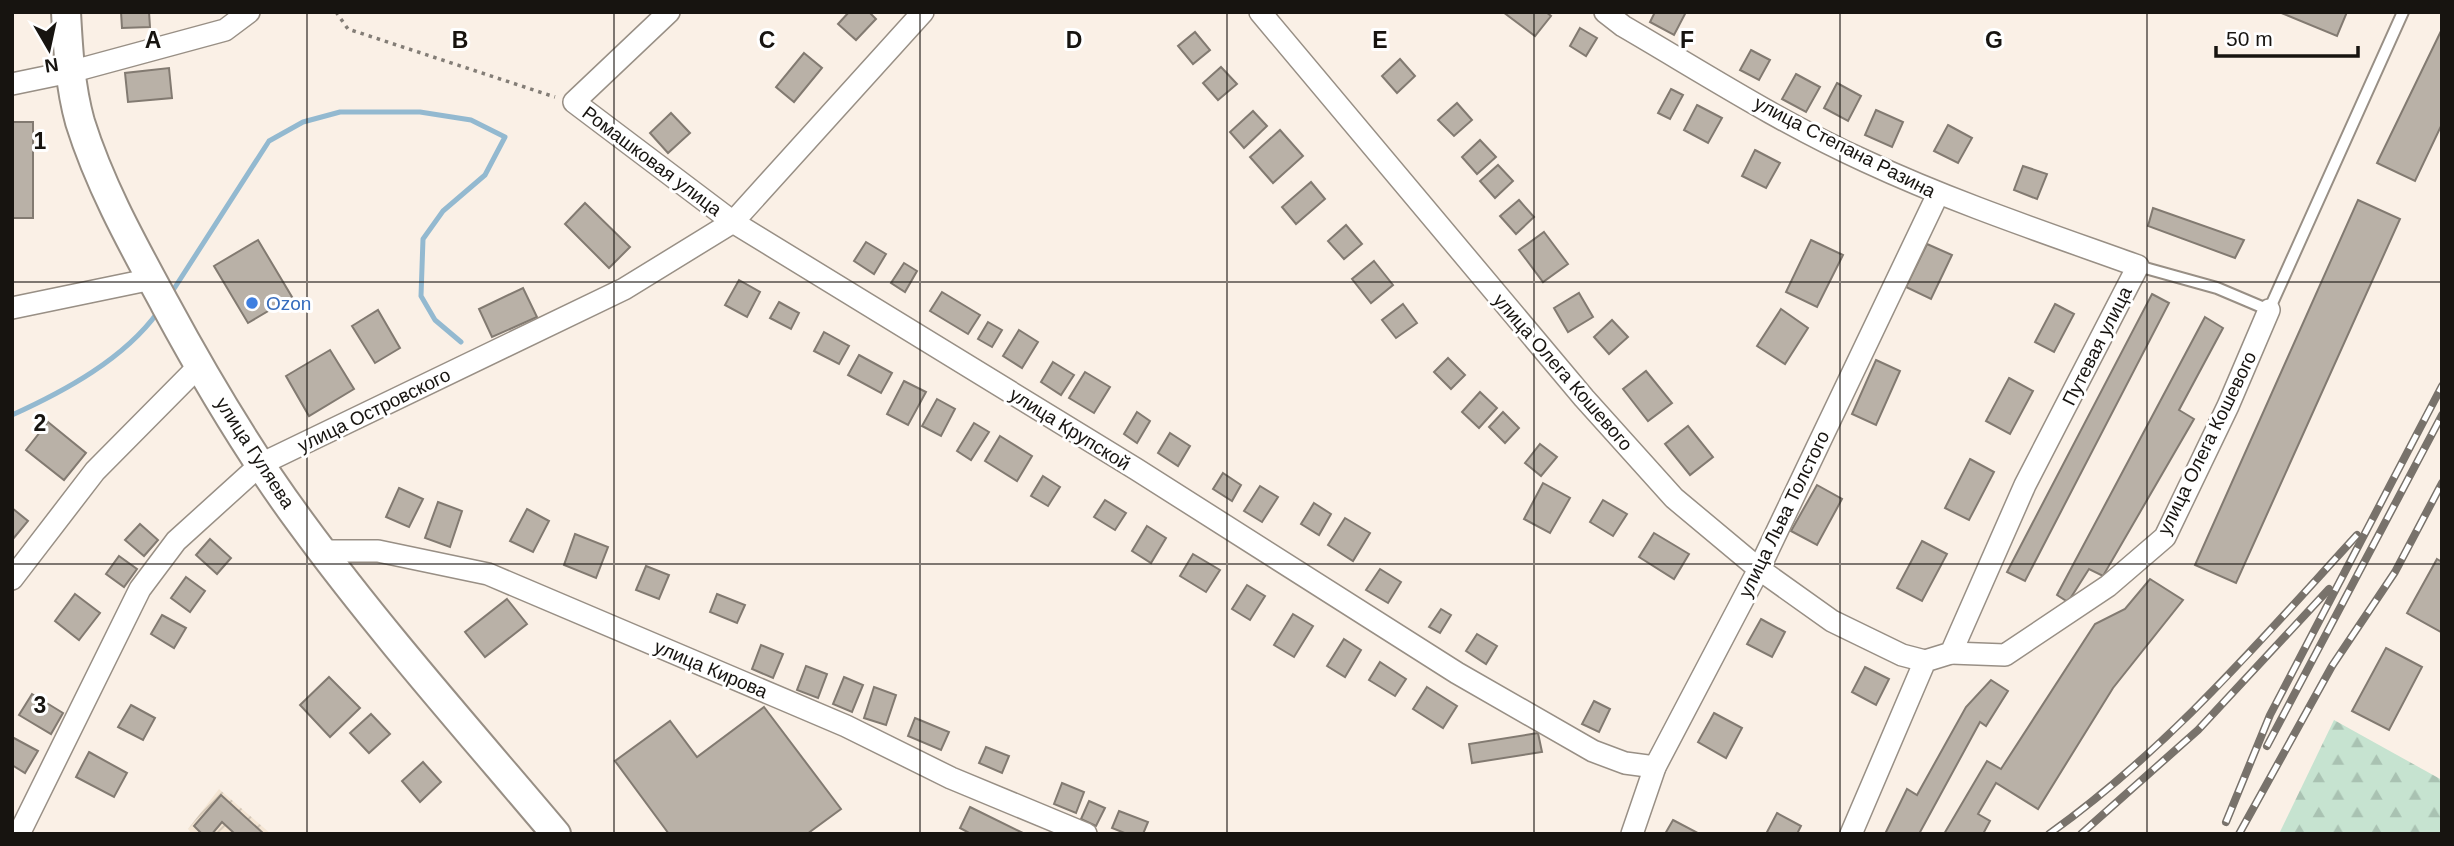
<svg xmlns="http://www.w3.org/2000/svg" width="2454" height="846" viewBox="0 0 2454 846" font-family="Arial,sans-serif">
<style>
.industrial{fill:url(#industrial-furrows)}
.forest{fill:url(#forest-firs)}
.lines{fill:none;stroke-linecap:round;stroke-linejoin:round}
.stream{stroke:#93b9d0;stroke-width:5}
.building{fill:#b9b1a7;stroke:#827a71;stroke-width:2}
.service-casing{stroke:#988f85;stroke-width:14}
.minor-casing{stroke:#988f85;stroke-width:24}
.secondary-casing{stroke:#988f85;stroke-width:32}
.path{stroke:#837d76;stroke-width:3.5;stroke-dasharray:3.5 5;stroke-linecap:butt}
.service{stroke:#fff;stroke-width:10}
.minor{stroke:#fff;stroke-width:21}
.secondary{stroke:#fff;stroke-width:28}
.rail-casing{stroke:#78726b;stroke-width:8}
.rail{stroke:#fff;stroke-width:5;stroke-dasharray:16;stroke-linecap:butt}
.grid{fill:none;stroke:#171410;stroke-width:2;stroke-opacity:0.55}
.shop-dot{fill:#3f7fe0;stroke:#fff;stroke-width:2.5}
.labels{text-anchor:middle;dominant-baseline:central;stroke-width:6;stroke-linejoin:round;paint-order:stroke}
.street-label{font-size:19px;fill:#171410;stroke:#fff}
.shop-label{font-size:19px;fill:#366cbe;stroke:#fff;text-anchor:start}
.grid-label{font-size:23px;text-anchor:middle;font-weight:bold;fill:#171410;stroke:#fff;stroke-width:6;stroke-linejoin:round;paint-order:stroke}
</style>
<defs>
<pattern id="industrial-furrows" width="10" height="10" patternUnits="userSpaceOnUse" patternTransform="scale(1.75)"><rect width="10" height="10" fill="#f4e5d3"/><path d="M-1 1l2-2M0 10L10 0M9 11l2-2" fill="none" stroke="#d0c4b4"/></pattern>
<pattern id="forest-firs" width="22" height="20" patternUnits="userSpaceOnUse" patternTransform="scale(1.75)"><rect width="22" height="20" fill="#c6e3d0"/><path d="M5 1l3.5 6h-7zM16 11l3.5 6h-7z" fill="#a9c2b2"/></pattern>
</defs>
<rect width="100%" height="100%" fill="#faf0e6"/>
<polygon class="industrial" points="219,789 271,834 192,834 188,829"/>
<polygon class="forest" points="2334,720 2442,780 2442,834 2279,834"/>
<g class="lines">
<g class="stream">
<polyline points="170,295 269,141 303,122 340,112 420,112 471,120 505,137 485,175 443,211 423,239 421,296 435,320 461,342"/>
<path d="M12 415C65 391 124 359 158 312"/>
</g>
</g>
<g class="building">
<polygon points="121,12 149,12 150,27 122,28"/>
<polygon points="849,12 869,12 876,19 856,40 838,24"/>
<polygon points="1503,12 1546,12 1551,16 1535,36"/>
<polygon points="1655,12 1686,12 1674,35 1650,22"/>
<polygon points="2279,12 2347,12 2337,36"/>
<polygon points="1580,28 1597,38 1586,56 1570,46"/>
<polygon points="2442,29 2442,124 2415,181 2377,163"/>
<polygon points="1195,32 1210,50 1193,64 1178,46"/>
<polygon points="1751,50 1770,60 1759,80 1740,70"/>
<polygon points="804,53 822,68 794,102 776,87"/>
<polygon points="1400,59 1415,76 1397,93 1382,76"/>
<polygon points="1221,67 1237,84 1218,100 1203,83"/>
<polygon points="169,68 172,98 128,102 125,73"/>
<polygon points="1796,74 1820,87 1806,112 1782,99"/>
<polygon points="1837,83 1861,96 1848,121 1824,108"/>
<polygon points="1671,89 1683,95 1670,119 1658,113"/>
<polygon points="1457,103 1472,120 1454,136 1438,120"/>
<polygon points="1697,105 1722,118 1708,143 1684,130"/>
<polygon points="1876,110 1903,122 1892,147 1865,135"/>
<polygon points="1253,111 1267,126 1244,148 1230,132"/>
<polygon points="671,113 690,133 668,153 650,133"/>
<rect x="12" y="122" width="21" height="96"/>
<polygon points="1948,125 1972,138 1958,163 1934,151"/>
<polygon points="1280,130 1303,156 1273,183 1250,157"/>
<polygon points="1480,140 1496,157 1477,174 1462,157"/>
<polygon points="1755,150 1780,163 1766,188 1742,176"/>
<polygon points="1498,165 1513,181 1495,198 1480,181"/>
<polygon points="2023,166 2047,174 2037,199 2014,190"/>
<polygon points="1311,182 1325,199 1296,224 1282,207"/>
<polygon points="1519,200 1534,217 1516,234 1500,216"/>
<polygon points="2358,200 2400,219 2236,583 2195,565"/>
<polygon points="585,203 630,247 609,268 565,224"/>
<polygon points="2153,208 2244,240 2235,258 2148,226"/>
<polygon points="1346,225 1362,244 1344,259 1328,241"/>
<polygon points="1544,232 1568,264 1543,282 1519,250"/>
<polygon points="258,240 292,297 248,323 214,266"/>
<polygon points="1811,240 1843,255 1817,307 1786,292"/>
<polygon points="866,242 886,254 874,274 854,261"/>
<polygon points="1927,244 1952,255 1931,299 1906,287"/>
<polygon points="1374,261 1393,285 1371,303 1352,279"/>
<polygon points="904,263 917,271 905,292 891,283"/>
<polygon points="739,280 760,292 747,317 725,305"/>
<polygon points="523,288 537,317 492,337 479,309"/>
<polygon points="942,292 980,315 968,334 930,311"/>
<polygon points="1579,293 1593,317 1568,332 1554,308"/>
<polygon points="2152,294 2169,303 2025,581 2007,572"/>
<polygon points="779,302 799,313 791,329 770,318"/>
<polygon points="1403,304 1417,323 1396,338 1382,320"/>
<polygon points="2055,304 2074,314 2054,352 2035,342"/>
<polygon points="1781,309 1808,328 1785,364 1757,346"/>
<polygon points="378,310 400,348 375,363 352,326"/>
<polygon points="2205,317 2223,328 2179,410 2194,419 2103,576 2089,569 2068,602 2057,595"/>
<polygon points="1612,320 1628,337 1609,354 1594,337"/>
<polygon points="988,322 1002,330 992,347 978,339"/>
<polygon points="1019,330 1038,342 1022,368 1003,356"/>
<polygon points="824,332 849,346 839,364 814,351"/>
<polygon points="330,350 354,389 309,416 286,376"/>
<polygon points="859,355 892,373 881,393 848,375"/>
<polygon points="1448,358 1465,375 1451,389 1434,372"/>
<polygon points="1876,360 1900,371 1876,425 1852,414"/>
<polygon points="1053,362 1074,375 1061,395 1041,382"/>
<polygon points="1646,371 1672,403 1648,421 1623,389"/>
<polygon points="1085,372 1110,387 1094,413 1069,398"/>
<polygon points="2009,378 2033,391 2010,434 1986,421"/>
<polygon points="904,381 926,392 908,425 887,414"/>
<polygon points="1480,392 1497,408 1479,428 1462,412"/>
<polygon points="937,399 955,409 941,436 922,426"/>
<polygon points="1137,412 1150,421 1137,443 1124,434"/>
<polygon points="1503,412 1519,428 1505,443 1489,427"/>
<polygon points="48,422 86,453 64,480 26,450"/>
<polygon points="974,423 989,432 971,460 957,451"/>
<polygon points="1688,426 1713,457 1690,475 1665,444"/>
<polygon points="1170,433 1190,446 1178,466 1158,453"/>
<polygon points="1000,436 1032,456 1017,481 985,461"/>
<polygon points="1540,444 1557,457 1541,476 1525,463"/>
<polygon points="1970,459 1994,472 1969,520 1945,508"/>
<polygon points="1223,473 1241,485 1232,501 1213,489"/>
<polygon points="1043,476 1060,487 1048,506 1031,496"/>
<polygon points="1543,483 1570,498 1550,533 1524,519"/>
<polygon points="1817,485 1842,499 1817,545 1791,531"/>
<polygon points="1260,486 1278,497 1262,522 1244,511"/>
<polygon points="399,488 423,499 409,527 386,517"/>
<polygon points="1105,500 1126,513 1115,530 1094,517"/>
<polygon points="1603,500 1627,514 1613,536 1590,522"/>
<polygon points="438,502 462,511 450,547 425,538"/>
<polygon points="1314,503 1331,514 1319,535 1301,524"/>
<polygon points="12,508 28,521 13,539 12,538"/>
<polygon points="527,509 549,521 533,552 510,541"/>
<polygon points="1345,518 1370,533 1353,561 1328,545"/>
<polygon points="140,524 158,540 144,556 125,540"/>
<polygon points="1147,526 1166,538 1151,563 1132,551"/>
<polygon points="1654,533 1689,554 1674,579 1639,557"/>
<polygon points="575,534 608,547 596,578 564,565"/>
<polygon points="210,539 231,558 217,574 196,555"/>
<polygon points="1922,541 1947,554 1922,601 1897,588"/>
<polygon points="1193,554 1220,570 1206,592 1180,576"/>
<polygon points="119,556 137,569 124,587 106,574"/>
<polygon points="2437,559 2442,562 2441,632 2407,613"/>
<polygon points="646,566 669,575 659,599 636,590"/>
<polygon points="1380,569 1401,582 1388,603 1366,590"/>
<polygon points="186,577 205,591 190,612 171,598"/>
<polygon points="2150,579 2183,600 2113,688 2038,809 1996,783 1978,814 1990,821 1983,834 1944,834 1987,761 2001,769 2095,624 2125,609"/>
<polygon points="1247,585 1265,596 1250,620 1232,609"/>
<polygon points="75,594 100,613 79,640 55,621"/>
<polygon points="717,594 745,605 737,623 710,612"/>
<polygon points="507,599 527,624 485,657 465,632"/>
<polygon points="1441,609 1451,615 1440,633 1429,627"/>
<polygon points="1293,614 1313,626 1294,657 1274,645"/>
<polygon points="162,615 186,628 174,648 151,634"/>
<polygon points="1761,619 1785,632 1772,657 1747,644"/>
<polygon points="1477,634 1497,646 1486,664 1466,651"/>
<polygon points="1344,639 1361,650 1345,677 1327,666"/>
<polygon points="761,645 783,654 773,678 752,669"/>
<polygon points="2386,648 2422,667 2389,730 2352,711"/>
<polygon points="1380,662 1406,679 1395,696 1369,680"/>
<polygon points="806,666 827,674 818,698 797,690"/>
<polygon points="1865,667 1889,679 1876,705 1852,692"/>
<polygon points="329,677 360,708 330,737 300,705"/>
<polygon points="844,677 863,685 852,712 833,704"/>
<polygon points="1991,680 2008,691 1986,726 1980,722 1919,834 1885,834 1907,789 1917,795 1966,707"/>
<polygon points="874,687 896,695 886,725 864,718"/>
<polygon points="1427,687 1457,706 1443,728 1413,709"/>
<polygon points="32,694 63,713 51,734 19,715"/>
<polygon points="1594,701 1610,709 1599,732 1582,724"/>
<polygon points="131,705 155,718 143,740 118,727"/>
<polygon points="764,707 841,809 807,834 669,834 615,761 670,721 697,757"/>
<polygon points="1714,713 1742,728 1726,758 1698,742"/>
<polygon points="371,714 390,734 369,753 350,733"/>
<polygon points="915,718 949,732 941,750 908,736"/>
<polygon points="1538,733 1542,752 1472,763 1469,744"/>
<polygon points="12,737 38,751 25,773 12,765"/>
<polygon points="986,747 1009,756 1002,773 979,763"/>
<polygon points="89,752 127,773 114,797 76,777"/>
<polygon points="423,762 441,782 420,802 402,781"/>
<polygon points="1062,783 1084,792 1076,813 1054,804"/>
<polygon points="221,795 264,834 235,834 222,822 212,834 202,834 194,826"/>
<polygon points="1089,801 1105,808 1096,826 1081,819"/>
<polygon points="970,807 1025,834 971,834 960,828"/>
<polygon points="1119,811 1148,822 1143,834 1127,834 1112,828"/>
<polygon points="1777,813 1801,826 1797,834 1766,834"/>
<polygon points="1673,820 1698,833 1698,834 1665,834"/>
</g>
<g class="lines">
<g class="service-casing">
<polyline id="service" points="2138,266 2217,288 2269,310 2403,12"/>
</g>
<g class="minor-casing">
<g id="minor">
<polyline points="923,12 733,222 1136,469 1457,673 1593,751 1625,763 1655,767"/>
<polyline points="1260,12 1584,398 1674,498 1759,569 1832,621 1902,655 1925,661"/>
<path d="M1605 12 1623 26C1702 72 1781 123 1865 161 1953 202 2046 233 2138 266L2025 485 1951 653 1925 661 1851 834"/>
<polyline points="12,84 70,72 225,30 249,12"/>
<polyline points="12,308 152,279"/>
<polyline points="323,551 378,551 488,574 846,726 951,778 1086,834"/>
<polyline points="12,579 95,471 199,366"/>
<polyline points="1951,653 2005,655 2108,586 2165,537 2228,406 2269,310"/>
<polyline points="19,834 140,589 176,541 261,464 624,289 733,222 574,102 669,12"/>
<polyline points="1632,834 1655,767 1759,569 1938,194"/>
</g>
</g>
<g class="secondary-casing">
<path id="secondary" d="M66 12C68 49 70 86 80 122 100 186 133 245 165 304 206 380 250 454 301 523 380 631 470 732 556 834"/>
</g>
<polyline class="path" points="336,12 348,29 555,97"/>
<use href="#service" class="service"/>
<use href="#minor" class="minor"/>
<use href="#secondary" class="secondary"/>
<g class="rail-casing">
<g id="rail">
<polyline points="2267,746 2442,415"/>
<polyline points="2226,822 2270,715 2442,386"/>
<path d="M2049 834C2168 749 2259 642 2357 535"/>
<polyline points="2081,834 2198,730 2329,589"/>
<polyline points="2239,834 2332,666 2395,572 2442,483"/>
</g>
</g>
<use href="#rail" class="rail"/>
</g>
<path class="grid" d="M307 12V834M614 12V834M920 12V834M1227 12V834M1534 12V834M1840 12V834M2147 12V834M12 282H2442M12 564H2442"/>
<circle class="shop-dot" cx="252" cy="303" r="7"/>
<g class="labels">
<g class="street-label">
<text transform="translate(1845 147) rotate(27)">улица Степана Разина</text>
<text transform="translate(652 161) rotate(37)">Ромашковая улица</text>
<text transform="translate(2097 346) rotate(-63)">Путевая улица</text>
<text transform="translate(1563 372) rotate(49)">улица Олега Кошевого</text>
<text transform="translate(374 410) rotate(-26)">улица Островского</text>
<text transform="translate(1070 429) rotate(32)">улица Крупской</text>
<text transform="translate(2207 443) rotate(-64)">улица Олега Кошевого</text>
<text transform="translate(255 453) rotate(57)">улица Гуляева</text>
<text transform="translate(1784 514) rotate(-64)">улица Льва Толстого</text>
<text transform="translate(711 669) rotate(23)">улица Кирова</text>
</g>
<g class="shop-label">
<text x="266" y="303">Ozon</text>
</g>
</g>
<g class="grid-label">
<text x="153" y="48">A</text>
<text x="460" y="48">B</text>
<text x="767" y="48">C</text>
<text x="1074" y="48">D</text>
<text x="1380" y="48">E</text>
<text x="1687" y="48">F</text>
<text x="1994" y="48">G</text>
<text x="40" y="149">1</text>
<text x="40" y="431">2</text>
<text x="40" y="713">3</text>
</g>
<rect width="2454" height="846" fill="none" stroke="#171410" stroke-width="28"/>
<g transform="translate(49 49) rotate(171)" stroke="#ffffff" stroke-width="5" paint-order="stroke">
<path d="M0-5L12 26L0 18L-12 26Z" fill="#171410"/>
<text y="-10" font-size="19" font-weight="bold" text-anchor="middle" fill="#171410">N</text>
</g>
<path d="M2216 46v10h142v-10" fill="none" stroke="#171410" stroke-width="3.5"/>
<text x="2226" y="46" font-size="21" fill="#171410" stroke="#ffffff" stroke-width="5" paint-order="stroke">50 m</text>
</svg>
